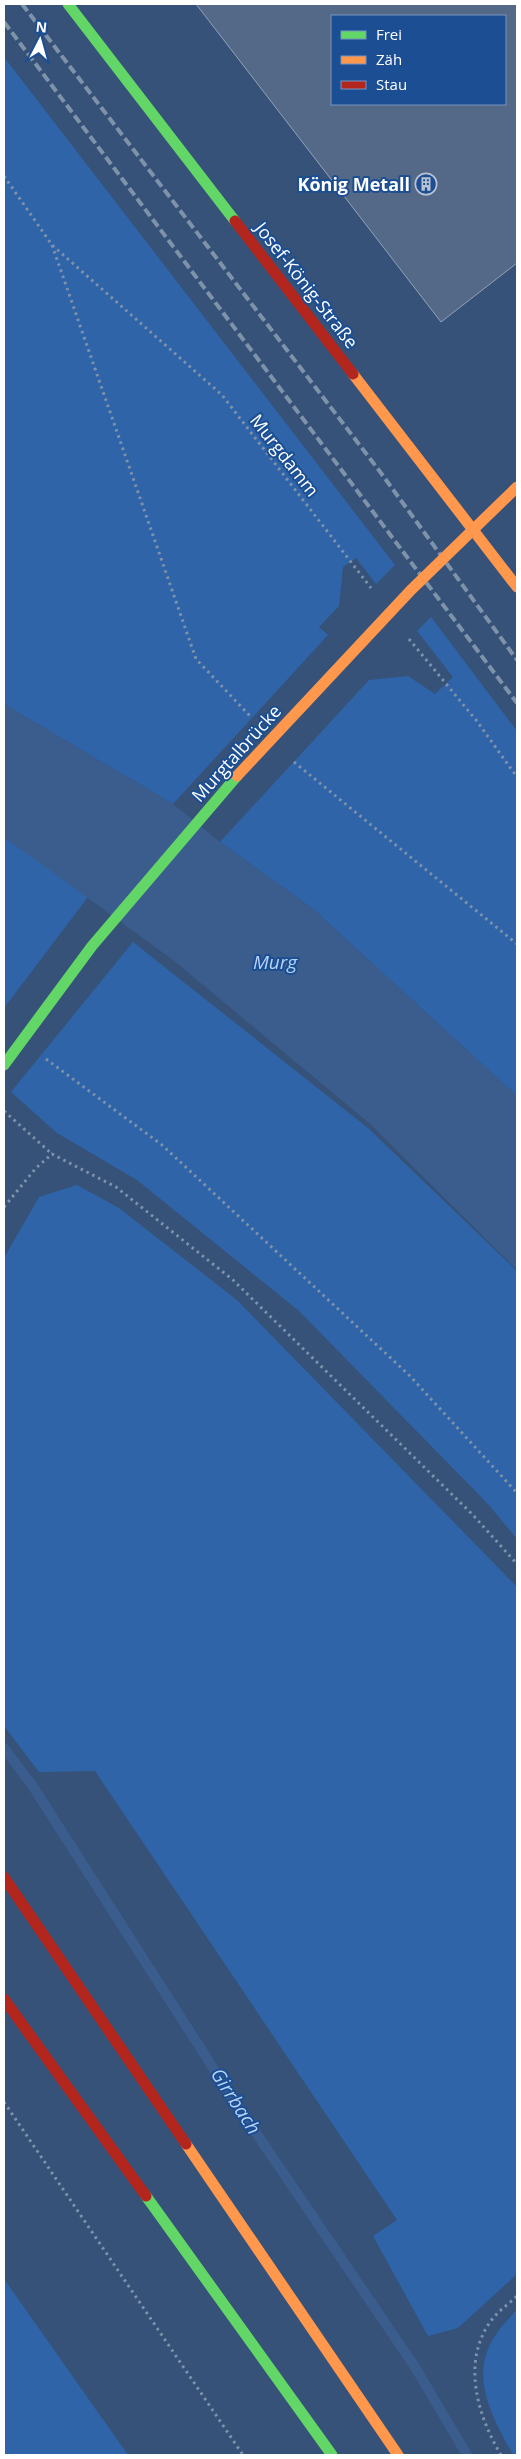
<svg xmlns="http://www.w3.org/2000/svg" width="521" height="2459" viewBox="0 0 521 2459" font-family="'Open Sans',sans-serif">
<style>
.green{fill:#2f64a9}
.water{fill:#3a5d8e}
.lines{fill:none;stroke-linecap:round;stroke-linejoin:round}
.stream{stroke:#3a5d8e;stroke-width:10}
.building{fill:#536987;stroke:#93a3b9;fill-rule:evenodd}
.path{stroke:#7e92ab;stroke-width:3;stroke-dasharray:2.5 4;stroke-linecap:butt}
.fast{stroke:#63d668;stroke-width:11}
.slow{stroke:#ff974d;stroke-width:11}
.jam{stroke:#b3261e;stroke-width:11}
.rail{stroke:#7e92aa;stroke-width:4;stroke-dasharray:9 4;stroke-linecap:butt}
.fast-bridge{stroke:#63d668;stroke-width:11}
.slow-bridge{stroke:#ff974d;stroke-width:11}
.labels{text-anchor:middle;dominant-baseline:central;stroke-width:4;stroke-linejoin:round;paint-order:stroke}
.poi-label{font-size:18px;font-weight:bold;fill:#fff;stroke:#1b4e93;text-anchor:end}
.street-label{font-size:18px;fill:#fff;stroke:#1b4e93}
.water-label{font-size:19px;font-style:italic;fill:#b7d3f6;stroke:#1b4e93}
</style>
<rect width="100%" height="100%" fill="#365278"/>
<g class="green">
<polygon points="4,57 395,565 376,584 356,558 343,567 339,606 319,627 328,635 173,804 4,704"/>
<polygon points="431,617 517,731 517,1096 313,909 220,842 369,680 408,676 435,694 453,677 417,631"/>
<polygon points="4,837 88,897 4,1008"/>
<polygon points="133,942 368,1128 517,1271 517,1539 488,1504 299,1311 137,1180 57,1133 11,1092"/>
<polygon points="77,1185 119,1208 238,1301 517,1587 517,2274 458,2328 428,2336 373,2236 397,2220 95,1771 39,1772 4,1726 4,1258 39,1197"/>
<polygon points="4,2279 128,2455 4,2455"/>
<path d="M517 2309V2455H513C493 2417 468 2377 495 2336 501 2326 510 2318 517 2309Z"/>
</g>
<polygon class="water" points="4,704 173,804 220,842 313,909 517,1096 517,1270 370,1124 173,960 4,837"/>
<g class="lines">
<polyline class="stream" points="4,1748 32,1785 233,2099 415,2367 467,2455"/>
</g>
<path class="building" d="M196 4H517V263L441 322ZM332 16H505V104H332Z"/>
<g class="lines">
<g class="path">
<polyline points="4,176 52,245 222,395 371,588"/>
<polyline points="52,245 196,659 250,716"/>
<polyline points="409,639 476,720 517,777"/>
<polyline points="294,762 517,944"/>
<polyline points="46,1059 162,1145 410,1376 517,1493"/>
<polyline points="4,1111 52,1154"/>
<polyline points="4,1207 36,1168 52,1154 116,1187 233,1280 473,1515 517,1564"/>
<polyline points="4,2102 243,2455"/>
<path d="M501 2455C477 2415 460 2358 494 2317 501 2309 510 2303 517 2296"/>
</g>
<g class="fast">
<polyline points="68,4 235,221"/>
<polyline points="146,2196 332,2455"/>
</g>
<g class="slow">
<polyline points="353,374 517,587"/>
<polyline points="186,2144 398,2455"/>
</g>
<g class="jam">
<polyline points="235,221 353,374"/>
<polyline points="4,1877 186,2144"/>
<polyline points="4,1999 146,2196"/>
</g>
<g class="rail">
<polyline points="22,4 381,473 517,660"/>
<polyline points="4,22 517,703"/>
</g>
<polyline class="fast-bridge" points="4,1065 92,946 237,776"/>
<polyline class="slow-bridge" points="237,776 411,590 517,487"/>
</g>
<defs>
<g id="building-ring" transform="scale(1.125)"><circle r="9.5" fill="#1b4e93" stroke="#b9c2d0" stroke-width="1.5"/><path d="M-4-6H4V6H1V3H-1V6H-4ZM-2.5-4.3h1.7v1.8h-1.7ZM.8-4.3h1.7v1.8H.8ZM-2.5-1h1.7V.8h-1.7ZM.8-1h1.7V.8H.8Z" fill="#b9c2d0"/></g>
</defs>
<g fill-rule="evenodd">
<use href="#building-ring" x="426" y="184"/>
</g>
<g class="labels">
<g class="poi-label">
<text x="410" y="184">König Metall</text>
</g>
<g class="street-label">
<text transform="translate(307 285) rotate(52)">Josef-König-Straße</text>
<text transform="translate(285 455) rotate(52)">Murgdamm</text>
<text transform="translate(236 753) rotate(-48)">Murgtalbrücke</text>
</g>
<g class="water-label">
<text x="275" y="962">Murg</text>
<text transform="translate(236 2101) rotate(57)">Girrbach</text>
</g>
</g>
<rect width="521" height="2459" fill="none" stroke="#ffffff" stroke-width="10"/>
<rect x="331" y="15" width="175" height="90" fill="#1b4e93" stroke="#7695be"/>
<rect x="341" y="31" width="25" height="8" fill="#63d668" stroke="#7695be"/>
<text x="376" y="40" font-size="15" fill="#ffffff">Frei</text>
<rect x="341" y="56" width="25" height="8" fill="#ff974d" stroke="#7695be"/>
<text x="376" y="65" font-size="15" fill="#ffffff">Zäh</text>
<rect x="341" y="81" width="25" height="8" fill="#b3261e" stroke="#7695be"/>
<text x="376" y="90" font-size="15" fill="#ffffff">Stau</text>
<g transform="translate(40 40) rotate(6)" stroke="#1b4e93" stroke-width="4" paint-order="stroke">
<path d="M0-4L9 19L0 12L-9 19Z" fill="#ffffff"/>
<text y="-8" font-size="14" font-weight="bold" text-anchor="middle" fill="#ffffff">N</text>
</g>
</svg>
